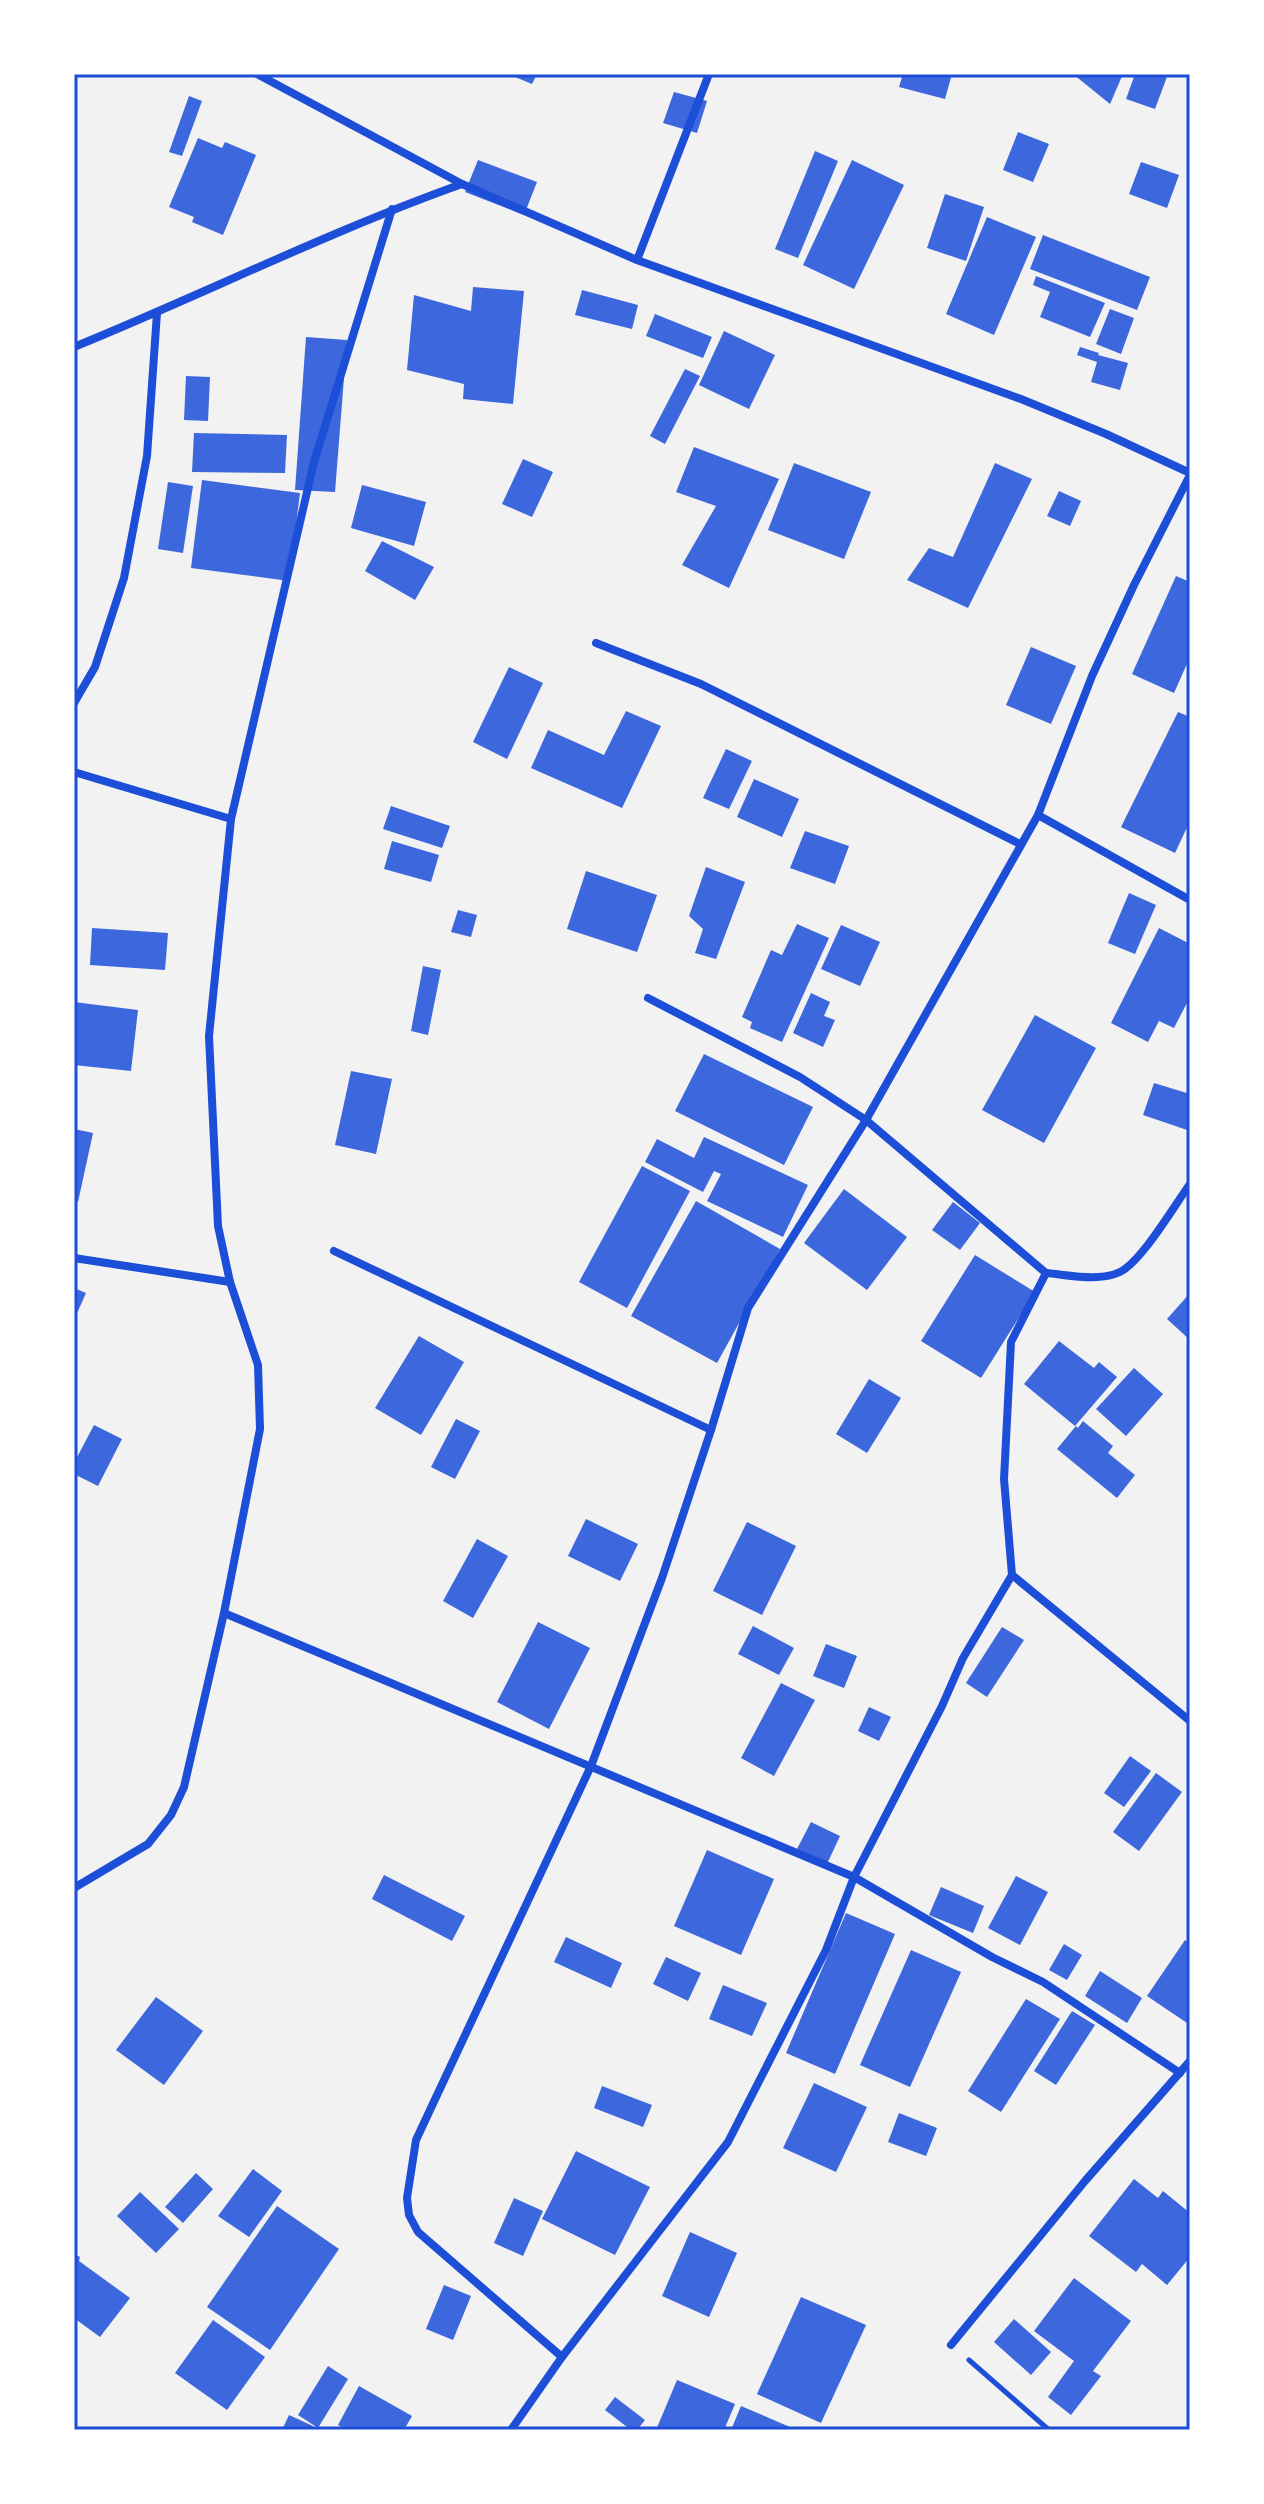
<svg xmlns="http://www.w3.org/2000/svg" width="1264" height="2504" viewBox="0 0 1264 2504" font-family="'Varela Round',sans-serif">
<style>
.building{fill:#3d67dc}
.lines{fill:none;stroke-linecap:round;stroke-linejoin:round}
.path{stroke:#1d4ed8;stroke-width:5}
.minor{stroke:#1d4ed8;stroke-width:8}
.neatline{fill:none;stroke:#1d4ed8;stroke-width:3}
</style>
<rect width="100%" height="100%" fill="#f2f2f2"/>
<g class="building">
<polygon points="508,74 537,74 532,84"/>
<polygon points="903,74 952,74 945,99 899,87"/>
<polygon points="1073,74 1123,74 1110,104"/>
<polygon points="1135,74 1168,74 1155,109 1126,99"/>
<polygon points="674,92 707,101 697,133 663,123"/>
<polygon points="189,96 202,101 182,156 169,152"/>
<polygon points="1018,132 1049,144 1033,182 1003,170"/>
<polygon points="198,138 222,148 225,142 256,155 223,235 192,222 194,217 169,207"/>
<polygon points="815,151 838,161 798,258 775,249"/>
<polygon points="478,160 537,182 524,215 465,192"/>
<polygon points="852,160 904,185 854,289 803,265"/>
<polygon points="1141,162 1179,175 1167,208 1129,194"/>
<polygon points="945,194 984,207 966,261 927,248"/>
<polygon points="987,217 1036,237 994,335 946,314"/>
<polygon points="1043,235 1150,277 1137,310 1030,269"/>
<polygon points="1036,276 1105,303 1090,337 1040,317 1050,292 1033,285"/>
<polygon points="473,287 524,291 513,404 463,399 464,384 407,370 414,295 471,311"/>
<polygon points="582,290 638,305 632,329 575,315"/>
<polygon points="1110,309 1134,318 1121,354 1096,344"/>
<polygon points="655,314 712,337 703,358 646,336"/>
<polygon points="724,331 775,355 749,409 699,385"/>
<polygon points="306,337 347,340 335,492 295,490"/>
<polygon points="1080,347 1099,353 1098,355 1128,363 1120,390 1091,382 1097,362 1077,355"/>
<polygon points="685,369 700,376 665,444 650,436"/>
<polygon points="186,376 210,377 208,421 184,420"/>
<polygon points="194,433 287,435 285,473 192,472"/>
<polygon points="694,447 779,479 729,588 682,565 716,506 676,492"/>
<polygon points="523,459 553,472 532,517 502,504"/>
<polygon points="794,463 871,492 844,559 768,530"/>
<polygon points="995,463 1032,479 968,608 907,580 929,548 953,557"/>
<polygon points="202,480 300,493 289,581 191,568"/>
<polygon points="168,482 193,486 183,553 158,549"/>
<polygon points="362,485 426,502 414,546 351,528"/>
<polygon points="1059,491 1081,501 1070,526 1047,516"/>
<polygon points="382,541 434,567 415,600 365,571"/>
<polygon points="1176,576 1190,582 1190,657 1174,693 1132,674"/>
<polygon points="1031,647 1076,666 1051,724 1006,705"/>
<polygon points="509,667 543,683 507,759 473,742"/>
<polygon points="626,711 661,726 622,808 531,768 548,730 604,755"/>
<polygon points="1178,712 1190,717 1190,821 1175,853 1121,827"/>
<polygon points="726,749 752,761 729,809 703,798"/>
<polygon points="754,779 799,799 782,837 737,817"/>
<polygon points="391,806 450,826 442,848 383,829"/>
<polygon points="805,831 849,846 835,884 790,868"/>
<polygon points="392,841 439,855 431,882 384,869"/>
<polygon points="706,867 745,882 716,959 695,953 703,929 689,916"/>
<polygon points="586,871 657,895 637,952 567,929"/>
<polygon points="1129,893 1156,905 1135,954 1108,943"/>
<polygon points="458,910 477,915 471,937 451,932"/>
<polygon points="797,924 829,938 782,1042 750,1028 752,1022 742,1017 771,950 782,955"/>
<polygon points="841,925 880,942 860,986 821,969"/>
<polygon points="92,928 168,933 165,970 90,965"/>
<polygon points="1159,928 1190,944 1190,997 1174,1028 1159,1021 1148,1042 1111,1023"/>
<polygon points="423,966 441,970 428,1035 411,1031"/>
<polygon points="811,993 830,1002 824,1016 835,1020 823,1047 793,1033"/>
<polygon points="74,1002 138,1010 131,1071 74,1065"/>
<polygon points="1035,1015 1096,1048 1044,1143 982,1110"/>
<polygon points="704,1054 813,1107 784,1165 675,1111"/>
<polygon points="351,1071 392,1079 376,1154 335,1145"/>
<polygon points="1154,1083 1190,1094 1190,1131 1143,1115"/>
<polygon points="74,1129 93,1133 78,1202 74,1201"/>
<polygon points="704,1137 808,1185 783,1237 707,1201 721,1174 714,1171 703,1192 645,1162 657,1139 694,1158"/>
<polygon points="642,1166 690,1191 627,1308 579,1282"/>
<polygon points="844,1189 907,1237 867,1290 804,1243"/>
<polygon points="696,1201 780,1249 717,1363 631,1316"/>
<polygon points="953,1202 980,1223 960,1250 932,1230"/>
<polygon points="975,1255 1035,1292 981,1378 921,1341"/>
<polygon points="74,1288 86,1293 74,1320"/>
<polygon points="1190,1293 1190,1340 1167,1319"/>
<polygon points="419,1336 464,1362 421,1435 375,1408"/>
<polygon points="1059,1341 1094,1368 1099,1362 1117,1377 1075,1426 1024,1384"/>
<polygon points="1134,1368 1163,1394 1126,1436 1096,1409"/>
<polygon points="869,1379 901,1398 867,1453 836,1434"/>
<polygon points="456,1419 480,1431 455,1479 431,1467"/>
<polygon points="1083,1421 1113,1446 1108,1453 1135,1475 1117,1498 1057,1449 1076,1426 1078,1428"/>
<polygon points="94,1425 122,1439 98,1486 74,1474 74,1463"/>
<polygon points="586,1519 638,1544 620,1581 568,1556"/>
<polygon points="747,1522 796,1546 762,1615 713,1591"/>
<polygon points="477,1539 508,1556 473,1618 443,1601"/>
<polygon points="538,1622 590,1648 549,1729 497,1702"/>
<polygon points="753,1626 794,1648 779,1675 738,1654"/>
<polygon points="1002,1627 1024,1640 987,1697 966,1683"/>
<polygon points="826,1644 857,1656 844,1688 813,1676"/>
<polygon points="781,1683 815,1700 774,1776 741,1758"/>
<polygon points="869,1707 891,1717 879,1741 858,1731"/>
<polygon points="1130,1756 1151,1771 1124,1807 1104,1793"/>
<polygon points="1156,1773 1182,1792 1139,1851 1113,1832"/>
<polygon points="811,1822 840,1836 827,1864 797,1849"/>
<polygon points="707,1850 774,1879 741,1955 674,1926"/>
<polygon points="384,1875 465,1916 452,1941 372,1899"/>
<polygon points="1016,1876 1048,1892 1020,1945 988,1928"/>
<polygon points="941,1887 984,1906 973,1933 929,1915"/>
<polygon points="846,1913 895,1934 835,2074 786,2053"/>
<polygon points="566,1937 622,1963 611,1988 554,1962"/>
<polygon points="1185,1940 1190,1944 1190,2025 1147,1996"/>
<polygon points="1064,1944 1082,1955 1067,1980 1049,1970"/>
<polygon points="911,1950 961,1972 910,2087 860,2065"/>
<polygon points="666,1957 701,1973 688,2001 653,1984"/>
<polygon points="1100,1971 1142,1998 1127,2023 1085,1996"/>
<polygon points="723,1985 767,2003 752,2036 709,2019"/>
<polygon points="156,1997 203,2031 164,2085 116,2050"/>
<polygon points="1026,1999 1060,2019 1001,2112 968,2091"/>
<polygon points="1072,2011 1095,2025 1056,2085 1034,2071"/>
<polygon points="814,2083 867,2107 836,2172 783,2148"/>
<polygon points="602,2086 652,2105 643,2127 594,2108"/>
<polygon points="899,2113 937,2128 926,2156 888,2142"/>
<polygon points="576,2151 650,2187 615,2255 542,2219"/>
<polygon points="253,2169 282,2191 249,2237 218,2216"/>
<polygon points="196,2173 213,2189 183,2223 165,2207"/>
<polygon points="1134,2179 1158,2198 1163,2191 1190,2213 1190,2257 1167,2285 1142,2264 1136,2272 1089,2236"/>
<polygon points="140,2192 179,2229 156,2253 117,2216"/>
<polygon points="514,2198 543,2211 523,2256 494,2243"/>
<polygon points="277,2206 339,2249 270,2350 207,2307"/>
<polygon points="690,2232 737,2253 709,2317 662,2296"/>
<polygon points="74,2254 80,2257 79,2261 130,2298 100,2337 74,2318"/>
<polygon points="1074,2278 1131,2321 1093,2371 1101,2376 1071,2415 1048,2397 1074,2361 1034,2331"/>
<polygon points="444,2285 471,2296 453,2340 426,2329"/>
<polygon points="801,2297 866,2325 821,2423 757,2394"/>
<polygon points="1014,2319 1051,2352 1031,2375 994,2342"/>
<polygon points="213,2320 265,2357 227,2410 175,2373"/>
<polygon points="328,2366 348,2379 318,2428 298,2415"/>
<polygon points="677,2380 735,2404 724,2430 656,2430"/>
<polygon points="359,2386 412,2416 404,2430 347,2430 338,2425"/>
<polygon points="615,2397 645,2420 637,2430 631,2430 605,2410"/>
<polygon points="741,2406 797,2430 731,2430"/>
<polygon points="289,2415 313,2426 312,2430 282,2430"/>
</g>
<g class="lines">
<polyline class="path" points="969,2360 1049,2430"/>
<g class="minor">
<polyline points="257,74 462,184 637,260 1021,399 1106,434 1190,473"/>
<polyline points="637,260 709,74"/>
<path d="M74 347C204 294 330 231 462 184"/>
<polyline points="596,643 701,684 1020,844"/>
<polyline points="74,703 95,667 124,578 147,456 157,313"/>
<polyline points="74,772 231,819"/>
<polyline points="1038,815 1190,900"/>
<polyline points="334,1251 711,1430"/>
<polyline points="74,1258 230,1282"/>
<path d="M1046 1273C1069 1275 1099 1282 1120 1272 1142 1261 1174 1206 1190 1184"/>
<polyline points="1012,1575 1190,1721"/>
<polyline points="224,1613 854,1877 992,1957 1043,1982 1180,2073"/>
<polyline points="74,1888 148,1844 171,1815 184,1787 224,1613 260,1429 258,1365 230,1282 218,1226 209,1036 231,819 314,462 392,209"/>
<polyline points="951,2345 1085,2181 1190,2061"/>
<polyline points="562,2357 418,2232 409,2215 407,2198 416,2140 591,1766 662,1578 711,1430 748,1308 866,1120 800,1077 648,998"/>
<polyline points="511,2430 562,2357 728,2142 826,1950 854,1877 942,1706 963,1658 1012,1575 1004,1479 1011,1342 1046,1273 866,1120 1038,815 1092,676 1134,585 1190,475"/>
</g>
</g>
<rect width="1264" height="2504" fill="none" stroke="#ffffff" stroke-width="152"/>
<rect x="76" y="76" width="1112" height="2352" class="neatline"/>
</svg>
